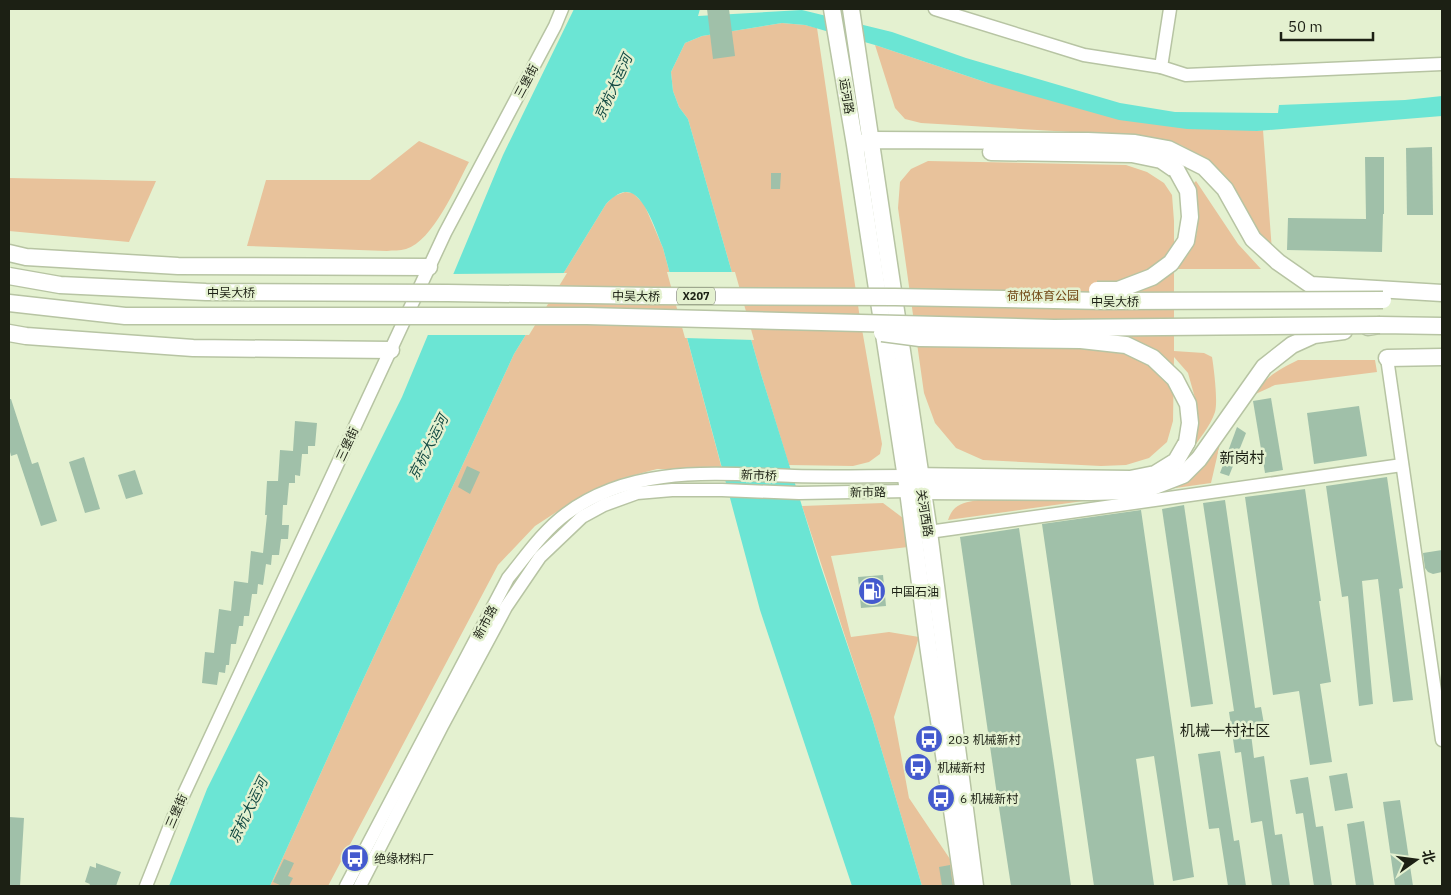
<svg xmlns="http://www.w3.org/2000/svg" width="1451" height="895" viewBox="0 0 1451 895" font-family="'IBM Plex Sans','Noto Sans SC',sans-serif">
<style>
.green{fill:#e8c29b}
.water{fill:#6be5d4}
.pier{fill:#e4f1d0}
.building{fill:#a0c0a9}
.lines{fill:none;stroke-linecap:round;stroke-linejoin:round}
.minor-casing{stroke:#b7c4a3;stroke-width:15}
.major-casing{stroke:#b7c4a3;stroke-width:19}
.minor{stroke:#fff;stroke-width:12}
.major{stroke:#fff;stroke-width:16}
.major-bridge-casing{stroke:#b7c4a3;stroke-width:19;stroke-linecap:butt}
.major-bridge{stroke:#fff;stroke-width:16}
.labels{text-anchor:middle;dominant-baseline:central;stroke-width:5;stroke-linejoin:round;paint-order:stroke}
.shield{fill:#e4f1d0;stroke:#585f4c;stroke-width:1}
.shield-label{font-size:11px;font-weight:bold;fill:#1c2014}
.street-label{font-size:12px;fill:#1c2014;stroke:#e4f1d0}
.park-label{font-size:12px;fill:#714714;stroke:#e4f1d0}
.poi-label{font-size:12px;fill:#1c2014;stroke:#e4f1d0;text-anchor:start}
.water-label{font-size:14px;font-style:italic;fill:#134a43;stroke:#e4f1d0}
.quarter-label{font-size:15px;fill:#1c2014;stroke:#e4f1d0}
</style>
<rect width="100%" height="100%" fill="#e4f1d0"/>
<g class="green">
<polygon points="782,23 805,25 817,28 859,312 882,444 880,454 869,462 853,466 789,465 761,374 688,119 679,107 673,91 671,72 685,43 702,36"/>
<polygon points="875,45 988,83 1257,131 1263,130 1272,251 1254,228 1209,161 1181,145 1139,136 921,123 905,119 895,108"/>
<path d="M419 141 469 162C456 186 433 241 406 249 400 251 393 250 387 251L247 246 266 180H370Z"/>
<path d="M928 161 1126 165 1147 172 1164 183 1172 195 1174 221V351L1204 353 1212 357C1214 369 1218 402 1215 412 1210 427 1199 439 1190 452L1195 431V398L1188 373 1174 357 1173 421 1167 442 1149 458 1126 465 1101 466 983 460 956 448 935 423 924 393 898 208 900 182 911 169Z"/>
<polygon points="9,178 156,181 129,242 9,231"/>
<path d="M1196 181 1238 244 1261 269H1177C1182 263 1187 256 1191 250 1202 229 1198 206 1192 185Z"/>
<polygon points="625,192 633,193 644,204 663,248 722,469 657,469 623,478 578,498 535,526 498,565 328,886 270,886 355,697 514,354 606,204 614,196"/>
<path d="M1298 360H1375L1377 372 1275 385 1249 397C1266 378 1275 371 1298 360Z"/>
<path d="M1223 431 1211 483 948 520C953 504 963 503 978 500L1079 497 1156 489Z"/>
<polygon points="883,503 903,518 908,547 831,556 851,637 889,632 919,637 894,717 909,798 954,865 957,886 922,886 872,718 802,506"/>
</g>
<path class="water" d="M574 9H700L698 16 802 10 892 32 966 58 1120 103 1175 112 1278 113 1279 105 1405 100 1442 96V116L1257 131 1187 129 1119 120 988 83 875 45 805 25 782 23 702 36 685 43 671 72 673 91 679 107 688 119 761 374 820 564 872 718 922 886H852L760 610 663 248C657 234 644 191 626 192 618 192 611 199 606 204L514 354 355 697 270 886H169L207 789 402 397 503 155Z"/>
<g class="pier">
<polygon points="667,272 735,272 754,340 685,338"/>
<polygon points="567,273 529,335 425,335 451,274"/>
</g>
<g class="building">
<polygon points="707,9 729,9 735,56 713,59"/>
<polygon points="1432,147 1433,215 1407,215 1406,148"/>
<polygon points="1365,157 1384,157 1384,214 1383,214 1382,252 1287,250 1288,218 1366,219"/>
<polygon points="771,173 781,173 780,189 771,189"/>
<polygon points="1271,398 1283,470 1265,473 1253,401"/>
<polygon points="9,399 11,399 32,464 38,462 57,521 41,526 17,454 11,456 9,448"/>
<polygon points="1359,406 1367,456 1314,464 1307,413"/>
<polygon points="295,421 317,423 315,446 308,446 308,454 302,454 300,476 295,475 295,483 289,483 287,505 283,505 282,525 289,525 288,539 281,539 279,555 272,555 271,565 266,564 263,585 258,584 257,594 252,594 249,616 244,616 243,626 239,626 236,644 231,644 229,665 226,665 225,673 219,672 217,685 202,683 205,652 214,653 219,609 231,611 234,581 248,583 251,551 263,553 267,515 265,515 267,481 278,481 280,450 293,451"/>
<polygon points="1237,427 1246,433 1229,476 1220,473"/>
<polygon points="84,457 100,509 85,513 69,462"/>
<polygon points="467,466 480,472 470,494 458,487"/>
<polygon points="135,470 143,494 126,499 118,475"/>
<polygon points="1387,477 1403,588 1399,589 1413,700 1393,702 1378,579 1362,581 1373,704 1359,706 1348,596 1342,597 1326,486"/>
<polygon points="1305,489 1321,601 1319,601 1331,682 1320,684 1332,762 1310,765 1299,691 1273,695 1245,497"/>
<polygon points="1225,500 1255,708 1261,707 1264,724 1250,726 1254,758 1264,756 1275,835 1282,834 1290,886 1272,886 1262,821 1251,823 1241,752 1235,753 1229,712 1234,711 1203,503"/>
<polygon points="1184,505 1213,704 1191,707 1162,509"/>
<polygon points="1141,510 1194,877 1173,881 1154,756 1136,759 1154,885 1143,886 1094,886 1042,524"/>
<polygon points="1019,528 1055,772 1071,886 1011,886 996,788 960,537"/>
<polygon points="1442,550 1442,572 1433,574 1428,572 1425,568 1423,553"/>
<polygon points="883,575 886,606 861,608 858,577"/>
<polygon points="1220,751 1234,841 1239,840 1246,886 1228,886 1219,828 1209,829 1198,754"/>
<polygon points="1347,773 1353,808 1335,811 1329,776"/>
<polygon points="1308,777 1316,827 1323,826 1332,886 1314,886 1303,813 1296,814 1290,780"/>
<polygon points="1400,800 1406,839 1413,886 1395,886 1383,802"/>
<polygon points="9,817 24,818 20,886 9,886"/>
<polygon points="1364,821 1374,886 1356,886 1347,824"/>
<polygon points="284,859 294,863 288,876 293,878 289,886 282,886 273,882"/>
<polygon points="96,863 121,872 116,886 89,886 90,884 85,882 90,866 96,868"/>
<polygon points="950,865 953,886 942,886 939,867"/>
</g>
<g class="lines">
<g class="minor-casing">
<g id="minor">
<polyline points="935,9 1084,55 1161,67 1186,75 1442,64"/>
<polyline points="1161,67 1170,9"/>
<polyline points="1387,358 1442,740"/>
<polyline points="929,532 1402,465"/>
<polyline points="146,886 175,813 445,233 555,26 562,9"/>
<path d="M346 886 508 578C526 556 543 531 566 514 633 464 717 474 794 476 831 477 868 476 905 476"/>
<polyline points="360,886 442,726 506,607 540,557 582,517 604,505 637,493 672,490 722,490 799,493 908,491"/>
</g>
</g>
<g class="major-casing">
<g id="major">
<polyline points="832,9 855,145 908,491 928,645 963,886"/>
<polyline points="851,9 929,532 975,886"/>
<polyline points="862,143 871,140 1088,141 1135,143 1168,149 1204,167 1225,189 1253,239 1278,262 1311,285 1442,293"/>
<polyline points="991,152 1132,154 1161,160 1177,171"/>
<polyline points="9,253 26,257 178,266 429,267"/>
<polyline points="1368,327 1380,325 1442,326"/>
<polyline points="9,333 26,336 193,348 391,350"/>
<polyline points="1387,358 1442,357"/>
<polyline points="910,476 1130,479 1155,474 1176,461 1187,442"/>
<polyline points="913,491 1090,492 1130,491 1152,487 1183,475 1199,459 1264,367 1292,345 1314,335 1344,331"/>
</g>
</g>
<use href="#minor" class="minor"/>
<use href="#major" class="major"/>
<g class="major-bridge-casing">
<g id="major-bridge">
<polyline points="9,276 60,285 206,292 448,293 654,296 895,297 1104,301 1383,300"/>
<polyline points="1097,290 1118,290 1152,277 1171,263 1186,241 1190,217 1188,191 1177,171"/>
<polyline points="9,303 125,316 587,316 1054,328 1380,325"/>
<polyline points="882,333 920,338 1081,340 1126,345 1153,358 1175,379 1188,404 1190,423 1187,442"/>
</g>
</g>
<use href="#major-bridge" class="major-bridge"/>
</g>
<defs>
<g id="fuel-disc" transform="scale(1.4375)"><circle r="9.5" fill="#445ace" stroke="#e4f1d0"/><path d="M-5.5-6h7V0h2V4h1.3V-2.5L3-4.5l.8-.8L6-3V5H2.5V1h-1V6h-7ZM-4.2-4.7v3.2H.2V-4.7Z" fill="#fff"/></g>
<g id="bus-disc" transform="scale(1.4375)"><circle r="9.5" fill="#445ace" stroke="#e4f1d0"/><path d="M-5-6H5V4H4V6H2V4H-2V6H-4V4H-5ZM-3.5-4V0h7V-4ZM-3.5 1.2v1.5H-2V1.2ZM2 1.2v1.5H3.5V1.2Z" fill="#fff"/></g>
</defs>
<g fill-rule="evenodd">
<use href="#fuel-disc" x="872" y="591"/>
<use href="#bus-disc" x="929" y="739"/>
<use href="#bus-disc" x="918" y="767"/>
<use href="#bus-disc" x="941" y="798"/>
<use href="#bus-disc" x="355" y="858"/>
</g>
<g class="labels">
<rect class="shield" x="677" y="287.5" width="38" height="17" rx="4"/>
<g class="shield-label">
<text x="696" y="296">X207</text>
</g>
<g class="street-label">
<text transform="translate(526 81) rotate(-62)">三堡街</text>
<text transform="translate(847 96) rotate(81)">运河路</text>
<text x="231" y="292">中吴大桥</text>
<text transform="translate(636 296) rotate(1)">中吴大桥</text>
<text x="1115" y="301">中吴大桥</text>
<text transform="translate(347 444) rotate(-65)">三堡街</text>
<text transform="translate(759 475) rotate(2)">新市桥</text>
<text transform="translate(868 492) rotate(-1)">新市路</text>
<text transform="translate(925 513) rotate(81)">关河西路</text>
<text transform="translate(485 622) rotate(-62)">新市路</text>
<text transform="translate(176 811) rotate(-67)">三堡街</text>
</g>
<g class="park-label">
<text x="1043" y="295">荷悦体育公园</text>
</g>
<g class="poi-label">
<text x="891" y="591">中国石油</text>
<text x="948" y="739">203 机械新村</text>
<text x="937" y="767">机械新村</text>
<text x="960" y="798">6 机械新村</text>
<text x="374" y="858">绝缘材料厂</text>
</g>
<g class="water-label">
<text transform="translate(613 87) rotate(-65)">京杭大运河</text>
<text transform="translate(428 447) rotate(-63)">京杭大运河</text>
<text transform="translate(248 810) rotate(-64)">京杭大运河</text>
</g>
<g class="quarter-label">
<text x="1242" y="457">新岗村</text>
<text x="1225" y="730">机械一村社区</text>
</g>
</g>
<rect width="1451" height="895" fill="none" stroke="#1c2014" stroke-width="20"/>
<g transform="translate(1416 860) rotate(76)" stroke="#e4f1d0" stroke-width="4" paint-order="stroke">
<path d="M0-4L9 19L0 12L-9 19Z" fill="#1c2014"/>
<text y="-8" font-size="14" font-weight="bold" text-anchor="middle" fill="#1c2014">北</text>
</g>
<path d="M1281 32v8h92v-8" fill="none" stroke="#1c2014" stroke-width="2.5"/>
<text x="1288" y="32" font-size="15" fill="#1c2014" stroke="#e4f1d0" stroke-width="4" paint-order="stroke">50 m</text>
</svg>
